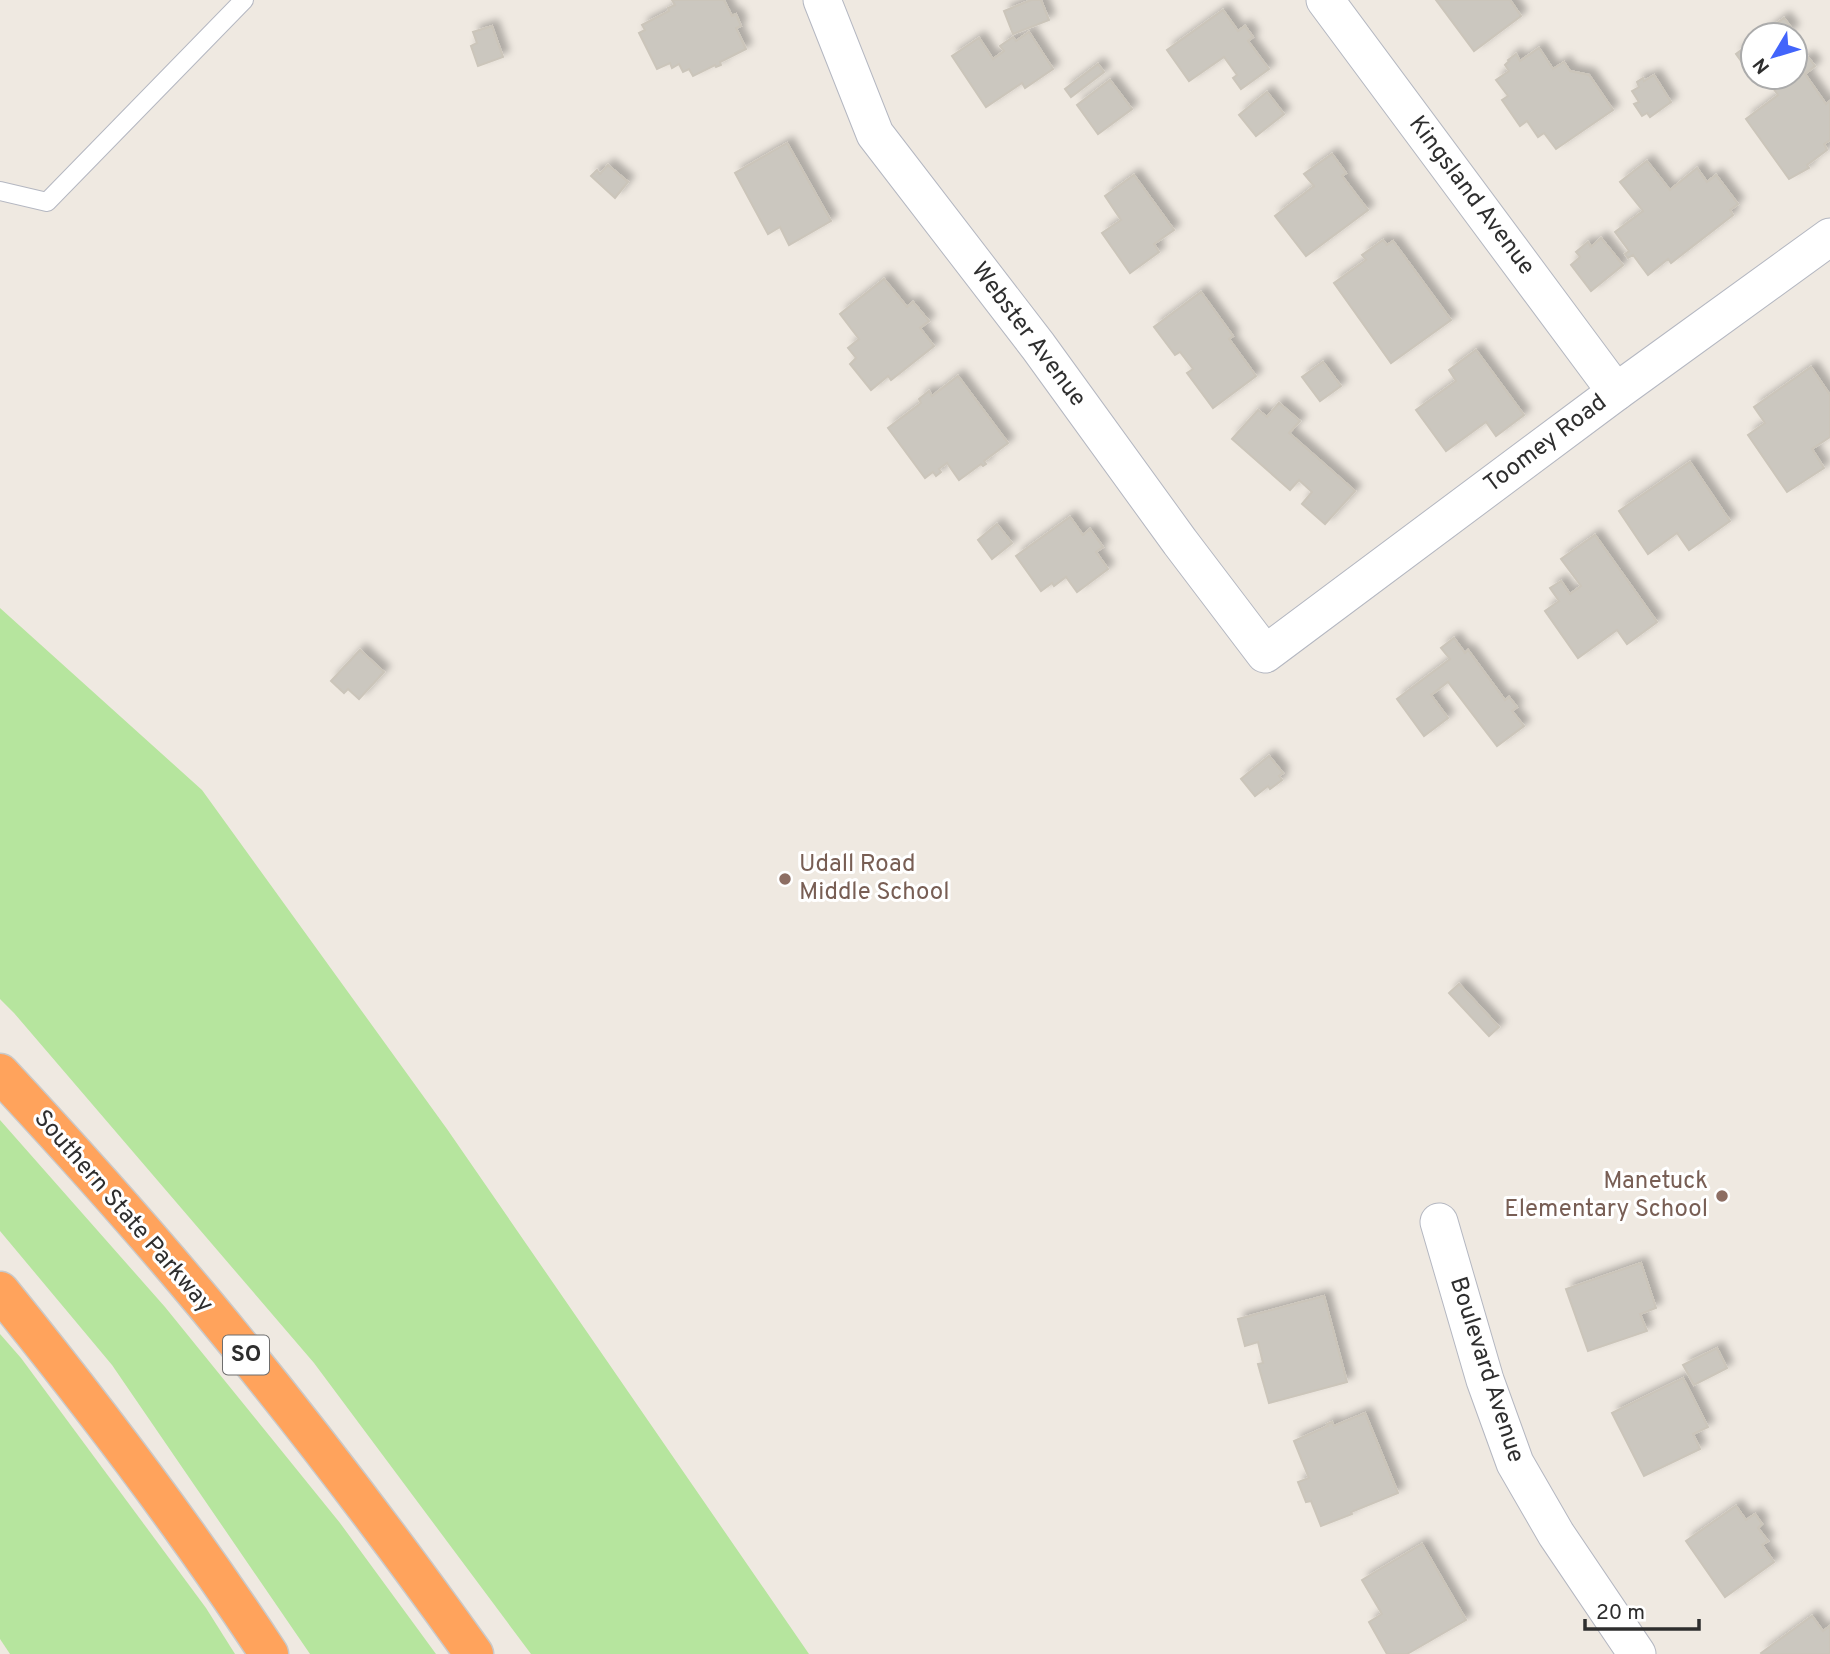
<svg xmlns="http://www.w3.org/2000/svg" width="1830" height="1654" viewBox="0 0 1830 1654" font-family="Overpass,sans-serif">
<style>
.green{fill:#b6e59e}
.building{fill:#cbc7bf;stroke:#cbc5ba;stroke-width:2;filter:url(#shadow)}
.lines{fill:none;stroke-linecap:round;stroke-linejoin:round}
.service-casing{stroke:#b4b7c1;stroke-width:20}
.minor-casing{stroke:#b4b7c1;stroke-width:39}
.motorway-casing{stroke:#c9c9c9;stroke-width:41}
.service{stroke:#fff;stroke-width:18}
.minor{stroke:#fff;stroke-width:37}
.motorway{stroke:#ffa35c;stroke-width:38}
.education-dot{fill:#8d6e63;stroke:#fff;stroke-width:2.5}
.labels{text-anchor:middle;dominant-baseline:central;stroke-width:6;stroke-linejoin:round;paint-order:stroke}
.shield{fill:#fff;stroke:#6d6d6d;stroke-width:2}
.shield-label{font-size:23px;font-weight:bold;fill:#2e2e2e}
.street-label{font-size:24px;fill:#2e2e2e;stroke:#fff}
.education-label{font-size:24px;fill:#785e54;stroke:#fff;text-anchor:start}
</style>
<defs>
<filter id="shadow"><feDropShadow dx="6" dy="-6" stdDeviation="3.5" flood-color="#0004"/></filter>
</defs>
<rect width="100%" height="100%" fill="#efe9e1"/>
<g class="green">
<polygon points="0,608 202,790 447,1129 809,1654 531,1654 314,1363 14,1013 0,999"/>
<polygon points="0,1120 165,1307 340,1523 436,1654 310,1654 112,1365 0,1231"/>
<polygon points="0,1334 21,1358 206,1608 235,1654 10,1654 0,1639"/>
</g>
<g class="building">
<polygon points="672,0 724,0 732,16 736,14 741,26 736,28 746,49 720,62 721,65 716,67 715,65 693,76 689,69 683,72 679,64 672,68 670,63 657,69 639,33 645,30 642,25 669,11 668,8 675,5"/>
<polygon points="1031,0 1041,0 1049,20 1013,34 1004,11"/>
<polygon points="1436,0 1510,0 1521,16 1474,51"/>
<polygon points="1223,10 1238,31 1245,26 1253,37 1248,41 1269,69 1241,89 1233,78 1237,75 1224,57 1189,81 1167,50"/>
<polygon points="1784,18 1793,30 1787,34 1788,35 1761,35"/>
<polygon points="492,26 503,57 478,66 471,46 477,43 473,32"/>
<polygon points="1029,32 1053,69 1025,88 1022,83 986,107 952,56 979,38 993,59 1004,51 1000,46 1013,37 1016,41"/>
<polygon points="1753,41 1753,77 1765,77 1757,83 1736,54"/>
<polygon points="1539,48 1553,69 1564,62 1570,71 1589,75 1613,110 1556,149 1544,133 1538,137 1527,121 1520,126 1502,100 1508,96 1496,80 1509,71 1505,65 1509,61 1508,60 1516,54 1520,61"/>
<polygon points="1808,57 1815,66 1805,74 1826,104 1830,101 1830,140 1824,144 1827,150 1807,165 1809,168 1789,179 1746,119 1778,95 1765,77 1795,77 1795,60 1798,64"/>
<polygon points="1098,64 1104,72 1071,97 1065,89"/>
<polygon points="1654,75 1671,102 1650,117 1647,113 1642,116 1634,104 1639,102 1632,91 1639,87 1637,82 1643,78 1644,81"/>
<polygon points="1110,80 1132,109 1098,134 1077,105"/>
<polygon points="1267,92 1284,114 1256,136 1239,115"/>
<polygon points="787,143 831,221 789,245 780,227 768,234 735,173"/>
<polygon points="1332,154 1346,173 1342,176 1368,210 1306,256 1275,216 1314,186 1304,174"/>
<polygon points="1647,161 1670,190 1697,168 1707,182 1716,175 1738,204 1730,210 1733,215 1671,263 1668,259 1648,275 1633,255 1628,258 1625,254 1629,251 1615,232 1643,211 1620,182"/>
<polygon points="608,165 628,182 615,198 591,176 597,170 600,174"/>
<polygon points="1134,175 1174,230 1154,244 1159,252 1130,273 1102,233 1121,220 1105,196"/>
<polygon points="1601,238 1623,265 1591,291 1571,265 1580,257 1576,252 1588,242 1591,247"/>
<polygon points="1383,240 1387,245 1393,241 1451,320 1391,363 1334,283 1366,260 1362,255"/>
<polygon points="884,279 907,307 913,302 929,321 920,328 934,346 891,380 888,376 871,390 850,364 856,358 848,348 859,339 840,314"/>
<polygon points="1201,292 1233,336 1229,339 1256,376 1213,408 1187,373 1193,369 1180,352 1175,355 1154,327"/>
<polygon points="1476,350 1524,415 1496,436 1486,422 1446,451 1416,410 1456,381 1449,370"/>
<polygon points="1323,362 1341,386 1320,401 1302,377"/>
<polygon points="1811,367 1830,395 1830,437 1812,449 1824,468 1787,492 1748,435 1765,423 1754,407"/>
<polygon points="958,376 1008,443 984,461 986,464 983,466 981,464 959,480 947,463 939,469 941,472 936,476 933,472 925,478 888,428 921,403 919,399 929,391 932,396"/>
<polygon points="1279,403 1300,421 1289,433 1355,491 1325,524 1302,504 1312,492 1299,480 1290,490 1232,439 1258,410 1267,417"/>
<polygon points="1690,462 1730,521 1689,550 1677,533 1648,554 1619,511"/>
<polygon points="1070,517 1083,535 1090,529 1103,547 1096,552 1108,569 1077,592 1066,577 1054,586 1052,583 1041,591 1016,556"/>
<polygon points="997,524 1012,543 992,559 978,540"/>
<polygon points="1595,535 1657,622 1627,644 1617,630 1578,658 1545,611 1559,601 1550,588 1561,581 1570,594 1581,586 1561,559"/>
<polygon points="1454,638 1465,653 1468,650 1505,700 1509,697 1517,707 1512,711 1524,726 1497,746 1448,682 1431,695 1448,718 1424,736 1397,699 1450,659 1441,648"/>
<polygon points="360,650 384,672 359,699 348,689 344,693 331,681"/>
<polygon points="1269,756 1283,773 1279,776 1282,780 1270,789 1268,786 1255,796 1241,779"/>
<polygon points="1459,984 1499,1027 1489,1036 1449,993"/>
<polygon points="1641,1263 1656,1308 1640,1314 1647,1331 1588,1351 1566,1289"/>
<polygon points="1324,1296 1347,1382 1269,1403 1258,1364 1263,1363 1258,1342 1245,1346 1238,1319"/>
<polygon points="1717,1348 1727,1368 1694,1385 1683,1365"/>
<polygon points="1683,1378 1708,1427 1693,1434 1700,1449 1644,1476 1612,1413"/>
<polygon points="1365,1413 1398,1493 1351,1512 1352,1514 1321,1526 1311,1501 1306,1502 1298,1482 1309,1478 1294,1441 1328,1426 1327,1424 1332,1422 1334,1426"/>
<polygon points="1736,1506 1746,1520 1755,1514 1762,1524 1758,1528 1768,1541 1762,1545 1774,1562 1725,1597 1686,1541"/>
<polygon points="1422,1544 1466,1620 1407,1654 1387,1654 1369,1622 1382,1614 1362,1580"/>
<polygon points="1812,1616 1823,1631 1830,1626 1830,1654 1762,1654 1761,1653"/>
</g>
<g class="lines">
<g class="service-casing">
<polyline id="service" points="0,191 47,202 244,0"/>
</g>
<g class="minor-casing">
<g id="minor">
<polyline points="822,0 875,134 1038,346 1180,542 1265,654 1616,392 1830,237"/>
<polyline points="1325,0 1616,392"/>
<polyline points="1439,1222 1485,1380 1515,1463 1556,1534 1637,1654"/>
</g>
</g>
<g class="motorway-casing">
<g id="motorway">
<path d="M0 1073C70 1148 139 1225 205 1304 299 1417 388 1534 474 1654"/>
<path d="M0 1291C95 1408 186 1528 269 1654"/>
</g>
</g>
<use href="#service" class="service"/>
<use href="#minor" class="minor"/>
<use href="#motorway" class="motorway"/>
</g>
<g class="education-dot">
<circle cx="785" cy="879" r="7"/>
<circle cx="1722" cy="1196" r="7"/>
</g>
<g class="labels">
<rect class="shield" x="223" y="1335.5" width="46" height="39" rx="5"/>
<g class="shield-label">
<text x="246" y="1355">SO</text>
</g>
<g class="street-label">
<text transform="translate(1471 196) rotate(53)">Kingsland Avenue</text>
<text transform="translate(1028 335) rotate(53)">Webster Avenue</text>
<text transform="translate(1546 444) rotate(-37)">Toomey Road</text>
<text transform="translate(123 1212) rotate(49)">Southern State Parkway</text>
<text transform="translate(1486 1370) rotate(72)">Boulevard Avenue</text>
</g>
<g class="education-label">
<text x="799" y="865">Udall Road<tspan x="799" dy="28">Middle School</tspan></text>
<text x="1708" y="1182" text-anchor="end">Manetuck<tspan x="1708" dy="28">Elementary School</tspan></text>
</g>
</g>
<g transform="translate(1774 56) rotate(232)"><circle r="33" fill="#ffffff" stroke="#ababab" stroke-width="2"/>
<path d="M0-5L12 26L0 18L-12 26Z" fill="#4264fb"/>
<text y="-10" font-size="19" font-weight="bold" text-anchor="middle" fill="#2e2e2e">N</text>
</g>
<path d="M1585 1619v10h114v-10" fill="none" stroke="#2e2e2e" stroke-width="3.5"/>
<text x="1596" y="1619" font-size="21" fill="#2e2e2e" stroke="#ffffff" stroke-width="5" paint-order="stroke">20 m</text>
</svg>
